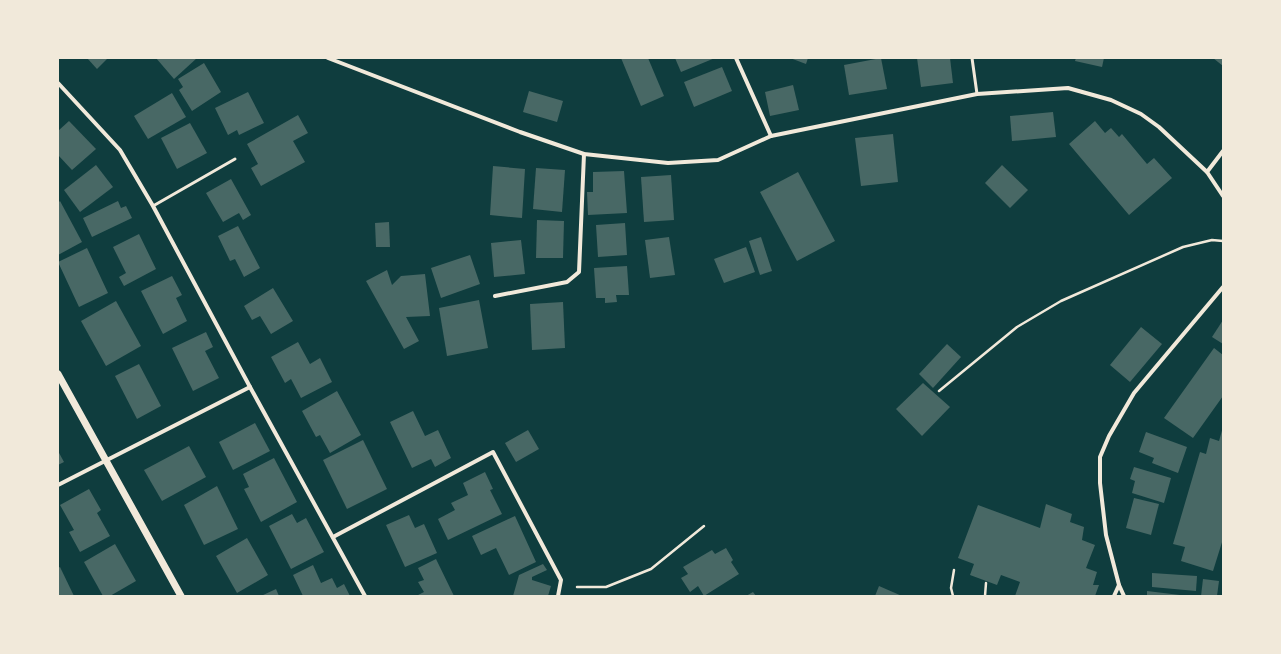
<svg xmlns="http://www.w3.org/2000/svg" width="1281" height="654" viewBox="0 0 1281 654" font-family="'Nunito Sans',sans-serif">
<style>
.building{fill:#486865}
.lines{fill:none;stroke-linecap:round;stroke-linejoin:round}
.path{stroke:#f1e9da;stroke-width:2.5}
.service{stroke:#f1e9da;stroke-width:3}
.minor{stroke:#f1e9da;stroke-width:4}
.tertiary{stroke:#f1e9da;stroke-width:7}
</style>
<rect width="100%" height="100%" fill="#0f3d3e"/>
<g class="building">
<polygon points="87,58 108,58 97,69"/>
<polygon points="156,58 197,58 174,79"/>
<polygon points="621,58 648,58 664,96 641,106"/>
<polygon points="675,58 715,58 681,72"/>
<polygon points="790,58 808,58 806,64"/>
<polygon points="881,58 887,89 849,95 844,65"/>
<polygon points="917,58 950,58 953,83 921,87"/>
<polygon points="1076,58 1104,58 1102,67 1075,61"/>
<polygon points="1213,58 1223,58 1223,66"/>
<polygon points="204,63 221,92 192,111 179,90 183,87 178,79"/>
<polygon points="722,67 732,91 694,107 684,82"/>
<polygon points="793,85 799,110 770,116 765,92"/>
<polygon points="529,91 563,101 557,122 523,112"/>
<polygon points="248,92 264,123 239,135 237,130 228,135 215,108"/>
<polygon points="172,93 186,117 148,139 134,116"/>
<polygon points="1053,112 1056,137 1012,141 1010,116"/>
<polygon points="298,115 308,133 293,141 305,162 261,186 251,168 258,164 247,144"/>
<polygon points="69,121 96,149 72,170 58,155 58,131"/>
<polygon points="1095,121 1105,133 1111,128 1119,137 1122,134 1147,164 1154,158 1172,178 1129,215 1069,144"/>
<polygon points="190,123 207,153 177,169 161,138"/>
<polygon points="893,134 898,182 861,186 855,138"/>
<polygon points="96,165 113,187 80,212 64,190"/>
<polygon points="1002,165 1028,190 1010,208 985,183"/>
<polygon points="493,166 525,169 522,218 490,215"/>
<polygon points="536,168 565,170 562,212 533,209"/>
<polygon points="624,171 627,213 588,215 587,192 593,192 593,172"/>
<polygon points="798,172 835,241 797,261 760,192"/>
<polygon points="671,175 674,220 644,222 641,177"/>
<polygon points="231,179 251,215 243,220 239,213 223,222 206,193"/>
<polygon points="60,201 82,242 58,255 58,203"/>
<polygon points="118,201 121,208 126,206 132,218 92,237 83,218"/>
<polygon points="537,220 564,221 563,258 536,258"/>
<polygon points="389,222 390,247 376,247 375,223"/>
<polygon points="625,223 627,255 598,257 596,225"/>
<polygon points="238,226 260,268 244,277 235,259 230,261 218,236"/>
<polygon points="139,234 156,269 124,286 119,277 126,273 113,247"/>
<polygon points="669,237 675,275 650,278 645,240"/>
<polygon points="761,237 772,271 760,275 749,241"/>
<polygon points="521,240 525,274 494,277 491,243"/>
<polygon points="746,247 755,272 724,283 714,259"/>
<polygon points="87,248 108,293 79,307 58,262"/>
<polygon points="470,255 480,284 441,298 431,268"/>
<polygon points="627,266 629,295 616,295 617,302 605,303 605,298 596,298 594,268"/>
<polygon points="387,270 392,285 401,276 425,274 430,316 406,317 419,341 404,349 366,281"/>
<polygon points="172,276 182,295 176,298 187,321 163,334 141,291"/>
<polygon points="273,288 293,321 271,334 260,316 252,320 244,306"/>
<polygon points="479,300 488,348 447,356 439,308"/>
<polygon points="116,301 141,346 106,366 81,321"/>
<polygon points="563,302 565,348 532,350 530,304"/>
<polygon points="1223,320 1223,344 1212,337"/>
<polygon points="1141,327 1162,344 1130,382 1110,365"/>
<polygon points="206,332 213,347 205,351 219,378 193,391 172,348"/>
<polygon points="298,342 310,364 320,358 332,382 301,398 291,379 285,383 271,357"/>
<polygon points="947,344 961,357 933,388 919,374"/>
<polygon points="1214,348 1223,355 1223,396 1193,438 1164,418"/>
<polygon points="139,364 161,406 137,419 115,376"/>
<polygon points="923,383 950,407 922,436 896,409"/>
<polygon points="337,391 361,435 330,453 320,435 316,437 302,411"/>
<polygon points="413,411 425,436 438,430 451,458 435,467 431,459 412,468 390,422"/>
<polygon points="255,423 270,451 233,470 219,442"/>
<polygon points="1223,427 1223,539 1213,571 1181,561 1185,547 1173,544 1200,452 1206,454 1210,438 1219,441"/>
<polygon points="528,430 539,449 516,462 505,443"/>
<polygon points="1146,432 1187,447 1178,473 1152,463 1154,458 1139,452"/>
<polygon points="363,440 387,489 347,509 323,460"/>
<polygon points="189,446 206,477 162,501 144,470"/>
<polygon points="58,451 64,462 58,465"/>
<polygon points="274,458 297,502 261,522 244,489 249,487 243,474"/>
<polygon points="1134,467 1171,478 1164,503 1132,493 1135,481 1130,479"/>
<polygon points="485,472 493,489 490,490 502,514 448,540 438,519 455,510 451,503 468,495 463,483"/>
<polygon points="217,486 238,529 204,545 184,505"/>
<polygon points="89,489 101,510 97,513 110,536 80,552 69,532 74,530 60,505"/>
<polygon points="1134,498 1159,504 1151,535 1126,528"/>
<polygon points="1046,504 1072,514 1070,522 1084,527 1082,540 1095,545 1086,568 1097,572 1093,585 1099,585 1095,596 1015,596 1020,582 1001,575 997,585 970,575 974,564 958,558 978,505 1040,528"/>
<polygon points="292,514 297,523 306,518 324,552 291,569 269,526"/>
<polygon points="409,515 415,528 424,524 437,553 405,567 386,525"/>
<polygon points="515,516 536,562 509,575 496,548 481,555 472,536"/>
<polygon points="247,538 268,575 237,593 216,556"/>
<polygon points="115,544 136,581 110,596 103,596 84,562"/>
<polygon points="726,548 733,560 731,562 739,574 704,596 698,586 690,592 681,578 688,574 683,567 712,550 715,554"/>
<polygon points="436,559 454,596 419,596 418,595 424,592 418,582 424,580 418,568"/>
<polygon points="543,564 547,570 532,577 532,580 551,586 548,596 513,596 519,575"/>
<polygon points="313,565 321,583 332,578 337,588 344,584 350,596 303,596 293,575"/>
<polygon points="60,567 74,596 58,596 58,568"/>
<polygon points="1152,573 1197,576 1196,591 1152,587"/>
<polygon points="1203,579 1219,581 1217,596 1201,596"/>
<polygon points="879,586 902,596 875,596"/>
<polygon points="276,589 279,596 261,596"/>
<polygon points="1147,591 1180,595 1180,596 1147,596"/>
<polygon points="753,592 756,596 746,596"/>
</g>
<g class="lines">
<g class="path">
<polyline points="939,391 1017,327 1061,301 1183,247 1212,240 1223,241"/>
<polyline points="577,587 606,587 651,569 704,526"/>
<polyline points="953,596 951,588 954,570"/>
<polyline points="985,596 986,583"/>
</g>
<g class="service">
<polyline points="972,58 977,94"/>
<polyline points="153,206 235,159"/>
</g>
<g class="minor">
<polyline points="328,58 520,132 584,154 668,163 718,160 771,136 977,94 1068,88 1111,100 1141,114 1159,127 1207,172 1223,196"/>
<polyline points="736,58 771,136"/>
<polyline points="58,83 120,150 153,206 250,387 365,596"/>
<polyline points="1207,172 1223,151"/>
<polyline points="495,296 567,282 579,272 584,154"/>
<polyline points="58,485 250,387"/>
<polyline points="333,537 493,452 561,580 558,596"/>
<polyline points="1114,596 1119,585"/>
<polyline points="1124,596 1119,585 1106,535 1100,483 1100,457 1109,436 1134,393 1223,287"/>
</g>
<polyline class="tertiary" points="58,374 181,596"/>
</g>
<rect width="1281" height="654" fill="none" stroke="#f1e9da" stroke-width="118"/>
</svg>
